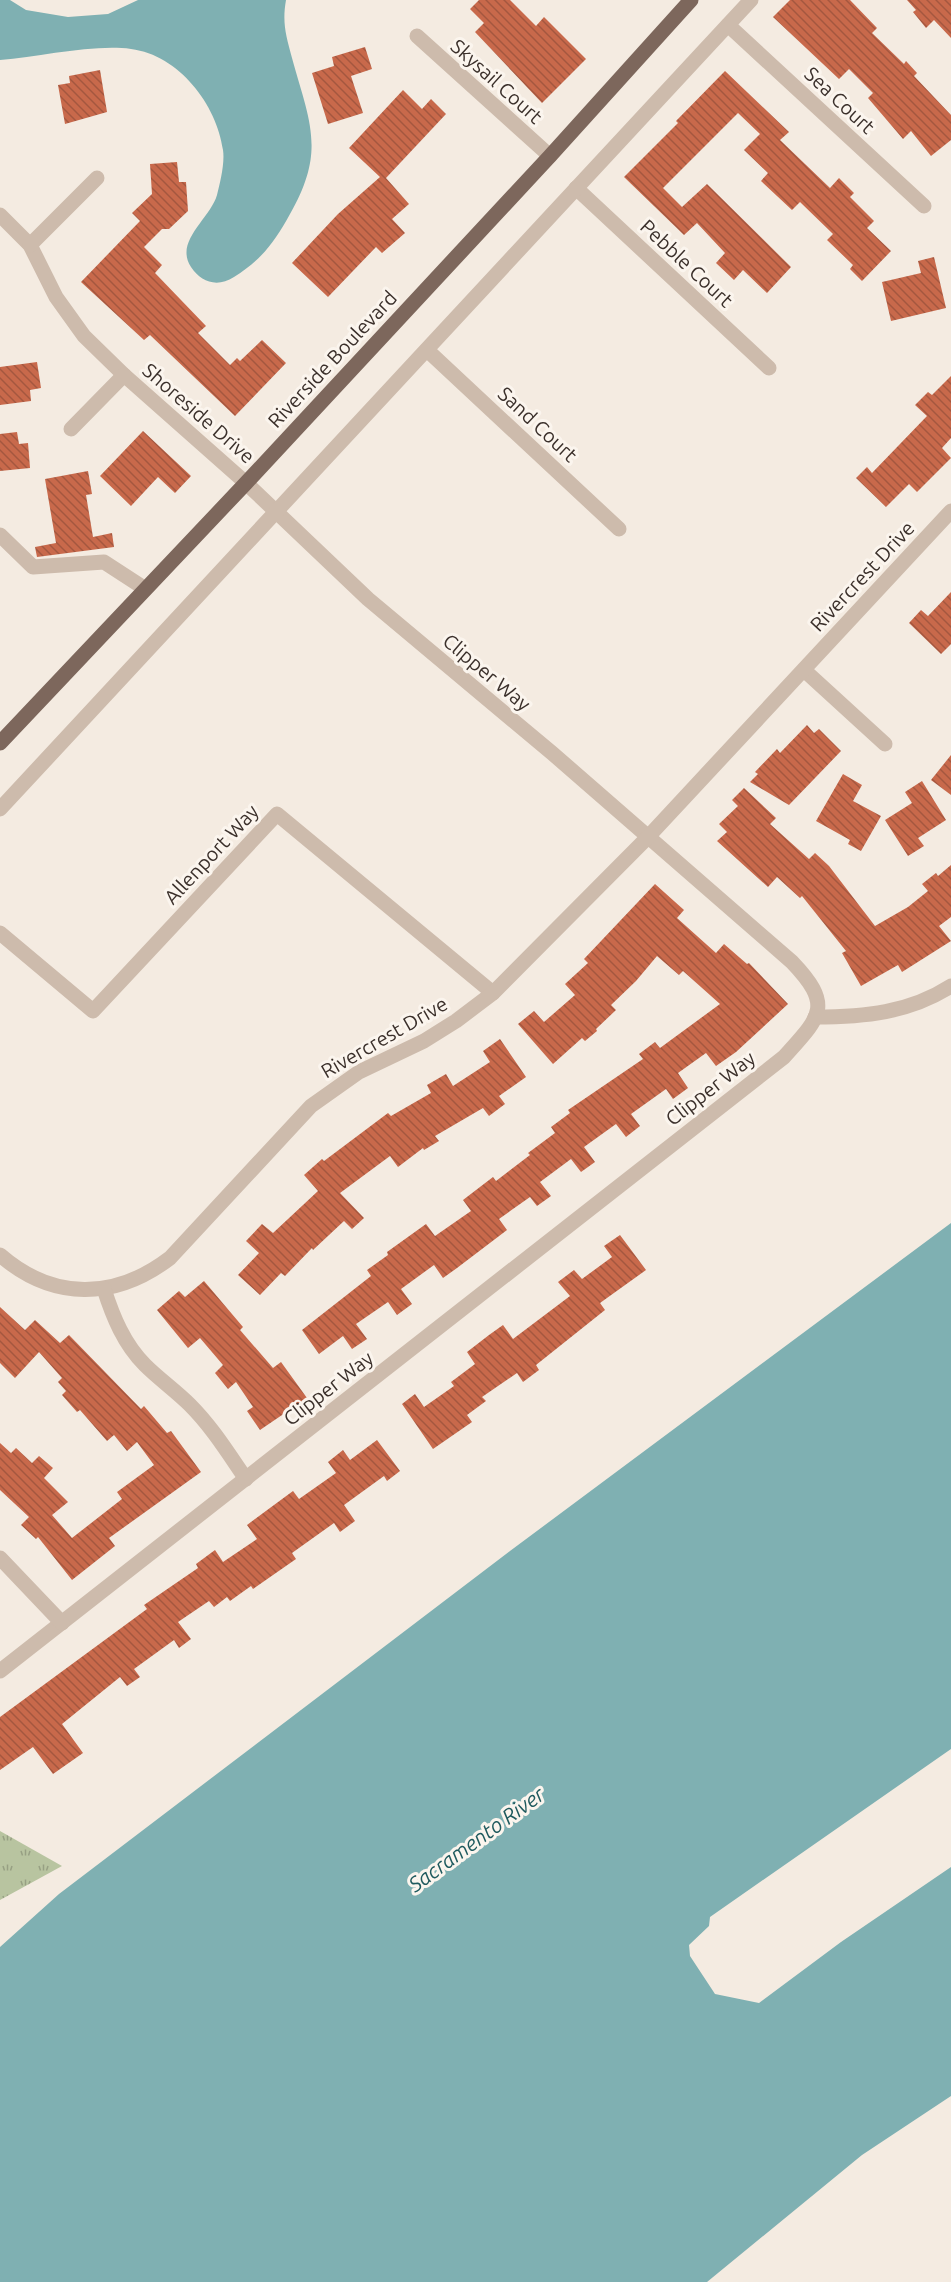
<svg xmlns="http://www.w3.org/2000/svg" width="951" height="2282" viewBox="0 0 951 2282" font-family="Ubuntu,sans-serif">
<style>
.park{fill:url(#park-tufts)}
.water{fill:#7fb0b2}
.building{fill:url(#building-back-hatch)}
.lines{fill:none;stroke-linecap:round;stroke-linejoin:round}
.minor{stroke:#cdbbac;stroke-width:15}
.major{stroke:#7d675c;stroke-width:15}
.labels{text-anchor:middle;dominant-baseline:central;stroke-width:6;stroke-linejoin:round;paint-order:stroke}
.street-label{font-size:20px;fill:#3b302b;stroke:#fbf5ee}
.water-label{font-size:21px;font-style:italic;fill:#1f5a5e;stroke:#fbf5ee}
</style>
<defs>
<pattern id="park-tufts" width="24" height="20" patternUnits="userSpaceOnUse" patternTransform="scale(1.5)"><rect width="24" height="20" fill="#b8c4a0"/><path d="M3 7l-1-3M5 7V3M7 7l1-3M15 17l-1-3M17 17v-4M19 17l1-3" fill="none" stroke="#97a083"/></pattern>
<pattern id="building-back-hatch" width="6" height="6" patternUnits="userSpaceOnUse" patternTransform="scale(1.5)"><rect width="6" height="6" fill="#c8694b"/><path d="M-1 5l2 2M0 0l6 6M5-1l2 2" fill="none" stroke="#a4573f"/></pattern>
</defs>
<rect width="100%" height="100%" fill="#f4ebe1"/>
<polygon class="park" points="0,1831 62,1866 0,1900"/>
<g class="water">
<path d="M0 0H10L26 10 68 17 108 14 138 0H286C282 23 286 35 292 58 310 123 326 151 290 214 274 243 262 259 234 277 217 288 201 282 191 267 174 241 210 219 217 195 220 183 225 163 223 150 217 105 179 55 131 49 93 44 40 57 0 60Z"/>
<polygon points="951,1223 951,1749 710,1917 709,1926 689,1945 690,1956 715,1994 759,2003 841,1942 951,1867 951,2096 862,2155 707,2282 0,2282 0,1947 59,1894 510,1551"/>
</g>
<g class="building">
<polygon points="479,0 510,0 536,26 544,17 586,59 542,103 475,32 484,23 470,9"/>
<polygon points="790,0 850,0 877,28 872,33 904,64 906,61 917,73 914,76 951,115 951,140 931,156 911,131 903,139 868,98 873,93 849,69 839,79 773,17"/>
<polygon points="907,0 951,0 951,38 934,20 926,28 913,12 916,10"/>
<polygon points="365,47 372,69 351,76 363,113 328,124 312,73 334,66 332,57"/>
<polygon points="100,70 107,112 65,124 58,85 70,83 69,76"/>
<polygon points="725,71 789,132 780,140 830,188 839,178 854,193 850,197 874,221 867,228 891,251 862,281 850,269 853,265 827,240 833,234 800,202 792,210 761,181 768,173 744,150 760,134 738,113 663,188 682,207 707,184 791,267 767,293 743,270 734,280 716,263 725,253 697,223 684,235 624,177 678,123 676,121"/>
<polygon points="403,90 422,109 431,99 446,114 386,178 409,204 392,219 405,233 382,253 376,247 328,297 292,263 338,214 380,177 349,148"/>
<polygon points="177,162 179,182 186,182 188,211 169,229 162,229 144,247 162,265 155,273 206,326 198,333 230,365 237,358 240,361 262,340 286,363 235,416 150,335 144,340 81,282 140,221 132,213 152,194 150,164"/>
<polygon points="934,257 946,308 891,321 882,282 921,273 918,261"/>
<polygon points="37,362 41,388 30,390 31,401 0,405 0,367"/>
<polygon points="951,376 951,438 942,448 951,458 917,492 909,484 886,507 856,478 867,467 872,473 927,416 915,405 928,392 932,395"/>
<polygon points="143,431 191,476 175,493 158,477 131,506 100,476"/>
<polygon points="17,432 19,444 28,443 30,468 0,471 0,434"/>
<polygon points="88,471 92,494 86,495 93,537 112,533 114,547 37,557 35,547 56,543 45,479"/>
<polygon points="951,592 951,644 941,654 909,623 921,610 928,616"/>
<polygon points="807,725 814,733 819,729 841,751 789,805 750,782 758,774 755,772 777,749 780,753"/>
<polygon points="951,755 951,795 931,780"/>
<polygon points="843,774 862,785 853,801 881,816 861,851 848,844 850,840 816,821"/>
<polygon points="922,781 946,820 918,838 924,846 908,856 885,820 912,803 905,792"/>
<polygon points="744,788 776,818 770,824 809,859 815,853 829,866 875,926 908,907 928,891 922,884 936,873 938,876 951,865 951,917 939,926 951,941 902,972 898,965 861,986 842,953 846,951 802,896 800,898 777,877 768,887 717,841 727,832 719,824 738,806 732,800"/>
<polygon points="655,884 684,910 677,918 716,953 724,944 747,964 749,963 788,1004 736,1052 716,1066 706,1053 678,1073 688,1088 673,1099 666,1089 631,1114 640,1126 626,1137 616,1124 584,1147 595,1162 581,1172 571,1159 540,1182 551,1196 537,1206 530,1197 499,1219 507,1230 457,1268 443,1278 434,1265 401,1289 412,1304 397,1315 388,1302 356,1324 367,1339 352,1349 343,1336 319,1354 302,1330 371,1276 367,1270 388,1255 387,1252 426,1224 435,1236 471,1211 463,1200 493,1177 496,1181 530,1155 528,1153 555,1133 551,1127 570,1113 568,1110 643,1059 639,1054 655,1042 660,1048 720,1004 683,971 679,975 657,956 636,981 611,1005 616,1010 596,1029 597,1031 585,1041 582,1038 553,1064 518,1024 534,1011 544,1022 575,995 565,984 588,963 584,959"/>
<polygon points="500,1039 526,1077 499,1096 505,1104 489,1116 483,1108 435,1136 439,1141 424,1150 423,1148 398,1167 390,1156 340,1193 364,1218 352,1229 344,1221 313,1250 312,1248 285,1276 281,1273 260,1295 238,1275 259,1253 246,1241 262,1224 273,1233 318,1191 304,1175 322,1159 324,1161 388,1113 391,1116 431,1093 427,1085 446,1074 453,1086 490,1062 483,1051"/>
<polygon points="620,1235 646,1270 600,1303 605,1310 536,1365 539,1370 523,1382 517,1373 482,1397 486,1401 467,1415 472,1422 433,1449 402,1404 415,1394 424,1407 454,1386 451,1382 475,1364 467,1352 489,1335 503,1325 513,1339 570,1296 558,1282 574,1270 582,1279 612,1257 604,1246"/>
<polygon points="204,1281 243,1327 240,1330 273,1368 281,1362 307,1398 260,1430 247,1411 253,1407 236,1382 228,1389 215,1373 223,1365 200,1338 188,1348 157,1310 179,1291 185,1297"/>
<polygon points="0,1307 25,1330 35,1320 60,1343 69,1335 141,1409 144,1406 167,1433 171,1431 201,1472 109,1538 115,1546 72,1580 38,1537 36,1539 21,1525 29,1517 0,1490 0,1443 11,1453 16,1448 32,1463 39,1456 53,1468 44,1478 68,1502 52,1515 72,1538 122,1499 117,1492 154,1465 137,1442 127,1451 114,1435 107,1441 80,1410 77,1412 62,1395 66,1391 58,1382 62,1378 39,1352 15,1378 0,1363"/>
<polygon points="377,1440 400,1471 387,1481 384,1476 344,1505 355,1521 340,1532 334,1523 292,1553 296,1559 253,1589 251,1586 230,1601 227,1597 214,1607 209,1601 178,1622 191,1639 179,1648 174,1640 134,1669 140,1677 127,1686 120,1677 62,1724 83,1753 53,1774 33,1747 0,1770 0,1717 147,1609 144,1605 198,1568 196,1564 215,1550 223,1562 257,1539 247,1525 293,1491 299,1499 336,1473 328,1462 343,1450 350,1460"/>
</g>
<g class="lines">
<g class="minor">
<polyline points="728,25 924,206"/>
<polyline points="417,36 550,156"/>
<polyline points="576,188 769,368"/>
<path d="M0 215 30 245 56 297 84 336 124 375 246 483 368 599 552 753 792 962C834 1006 820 1017 784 1057L0 1671"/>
<polyline points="30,245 97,178"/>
<polyline points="427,350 619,529"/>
<polyline points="71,429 124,375"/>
<polyline points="0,535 33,567 104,562 144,588"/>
<polyline points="804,670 885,744"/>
<polyline points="0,809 751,0"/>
<polyline points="0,933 93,1011 277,814 493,993"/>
<path d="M815 1017C864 1017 909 1013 951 986"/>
<path d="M0 1255C53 1301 115 1300 170 1258L311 1106 359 1072 424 1041 456 1021 493 993 647 838 951 511"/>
<path d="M104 1289C113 1317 124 1344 145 1365 159 1379 176 1391 190 1405 212 1427 228 1453 246 1479"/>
<polyline points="0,1558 62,1623"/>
</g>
<polyline class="major" points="0,743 246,483 550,156 691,0"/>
</g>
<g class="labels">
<g class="street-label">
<text transform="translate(497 81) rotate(42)">Skysail Court</text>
<text transform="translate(840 100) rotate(43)">Sea Court</text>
<text transform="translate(687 263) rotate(43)">Pebble Court</text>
<text transform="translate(332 359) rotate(-47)">Riverside Boulevard</text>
<text transform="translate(199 413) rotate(41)">Shoreside Drive</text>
<text transform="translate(538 424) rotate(43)">Sand Court</text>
<text transform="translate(862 576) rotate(-47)">Rivercrest Drive</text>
<text transform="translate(487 672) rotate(40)">Clipper Way</text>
<text transform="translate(211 854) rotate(-47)">Allenport Way</text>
<text transform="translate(384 1037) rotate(-30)">Rivercrest Drive</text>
<text transform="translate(710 1088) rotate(-38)">Clipper Way</text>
<text transform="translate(328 1388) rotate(-38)">Clipper Way</text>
</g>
<g class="water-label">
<text transform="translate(476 1839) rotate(-36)">Sacramento River</text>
</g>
</g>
</svg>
